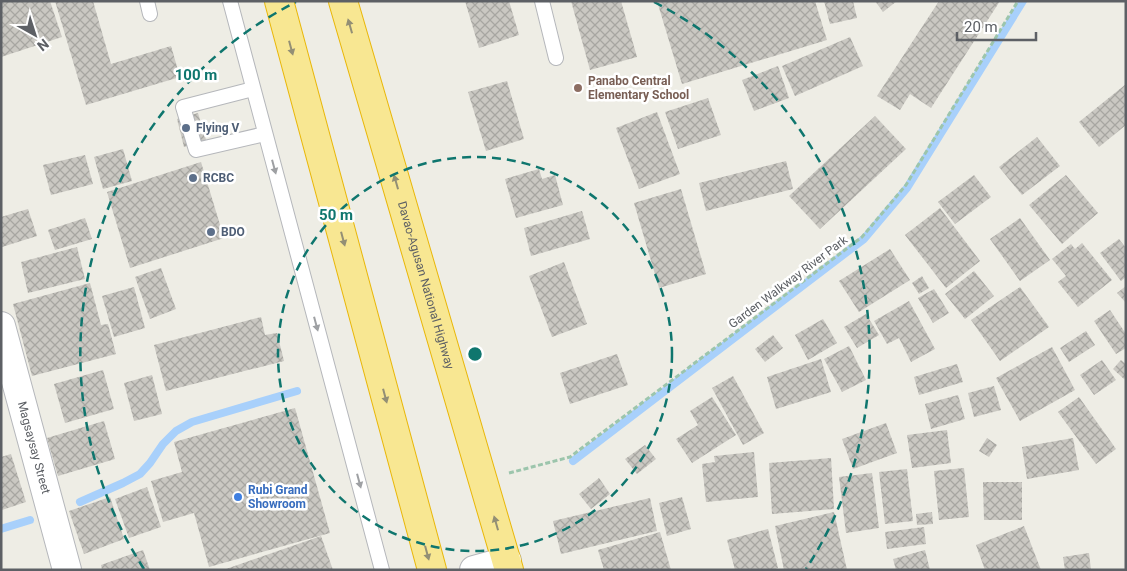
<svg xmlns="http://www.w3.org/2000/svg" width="1127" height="571" viewBox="0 0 1127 571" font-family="Roboto,sans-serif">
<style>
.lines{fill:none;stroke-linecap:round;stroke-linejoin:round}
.stream{stroke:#a8d0fb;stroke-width:8}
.building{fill:url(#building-cross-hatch)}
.lane-casing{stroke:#b5b7bb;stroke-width:16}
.street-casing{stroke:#b5b7bb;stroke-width:30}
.highway-casing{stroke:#e9b70a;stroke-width:30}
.path{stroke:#9cc5ac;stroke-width:3;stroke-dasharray:5 2.5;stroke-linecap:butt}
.lane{stroke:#fff;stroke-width:14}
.street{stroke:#fff;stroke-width:28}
.highway{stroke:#f8e792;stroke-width:28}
.oneway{fill:#938f75}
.oneway2{fill:#9ea0a3}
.ring{fill:none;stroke:#0f766e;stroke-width:2.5;stroke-dasharray:9 6}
.education-dot{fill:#8d6e63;stroke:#fff;stroke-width:2}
.service-dot{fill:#5c6f8a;stroke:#fff;stroke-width:2}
.shop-dot{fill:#3f7fe0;stroke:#fff;stroke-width:2}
.labels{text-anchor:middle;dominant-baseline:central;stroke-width:5;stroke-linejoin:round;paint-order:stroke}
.education-label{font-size:12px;font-weight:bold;fill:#785e54;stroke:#fff;text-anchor:start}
.service-label{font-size:12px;font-weight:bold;fill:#4e5e75;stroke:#fff;text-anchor:start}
.street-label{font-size:12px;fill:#5d6065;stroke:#fff}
.shop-label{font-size:12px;font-weight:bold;fill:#366cbe;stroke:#fff;text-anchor:start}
.centre{fill:#0f766e;stroke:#fff;stroke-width:2.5}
.ring-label{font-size:15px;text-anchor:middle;font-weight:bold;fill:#0f766e;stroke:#fff;stroke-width:5;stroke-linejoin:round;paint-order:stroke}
</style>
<defs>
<pattern id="building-cross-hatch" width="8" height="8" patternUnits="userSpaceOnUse" patternTransform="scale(1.25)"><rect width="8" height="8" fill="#cac8c2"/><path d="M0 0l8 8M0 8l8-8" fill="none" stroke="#a7a6a1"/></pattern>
</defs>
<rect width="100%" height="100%" fill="#eeede5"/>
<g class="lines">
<g class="stream">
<polyline points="573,461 864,239 907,188 1023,1"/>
<polyline points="80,502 123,483 140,474 150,463 163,444 176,431 192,422 297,391"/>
<polyline points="1,529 30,520"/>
</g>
</g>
<g class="building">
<polygon points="1,1 50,1 62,37 1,57"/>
<polygon points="55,1 93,1 111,64 171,46 180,77 86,105"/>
<polygon points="465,1 509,1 519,35 479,48"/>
<polygon points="571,1 621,1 637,57 590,70"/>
<polygon points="657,1 815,1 827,40 682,84"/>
<polygon points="824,1 853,1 857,18 830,24"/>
<polygon points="875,1 897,1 883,12"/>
<polygon points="939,1 1000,1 931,108 910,94 900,110 877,96"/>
<polygon points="850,37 863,66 795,96 782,66"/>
<polygon points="778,66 789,98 754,111 742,80"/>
<polygon points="507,81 524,139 486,151 468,92"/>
<polygon points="1126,84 1126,125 1099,147 1079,122"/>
<polygon points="708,98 721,135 678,149 665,112"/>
<polygon points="657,112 680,174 639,189 616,128"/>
<polygon points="198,113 206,140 184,147 177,119"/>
<polygon points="875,116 906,149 820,229 789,196"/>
<polygon points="1037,137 1060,166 1022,195 999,167"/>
<polygon points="123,149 132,181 103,189 94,157"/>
<polygon points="85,155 93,184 51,195 43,165"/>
<polygon points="786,161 793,189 706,211 699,183"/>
<polygon points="201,162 224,238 130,268 107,192"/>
<polygon points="539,169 542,179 555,175 563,205 516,218 505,179"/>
<polygon points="974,175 991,197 955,224 938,202"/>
<polygon points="1066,175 1098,213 1062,244 1029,205"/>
<polygon points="681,189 706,274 659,288 634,203"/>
<polygon points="940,208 980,261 946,288 905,235"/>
<polygon points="28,209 37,236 2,247 1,217"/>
<polygon points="582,211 590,239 531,256 524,228"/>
<polygon points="85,218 92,239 55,250 48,230"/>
<polygon points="1020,218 1050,260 1020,281 990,239"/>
<polygon points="1119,239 1126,248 1126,277 1121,281 1100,253"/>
<polygon points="1082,243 1112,280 1078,307 1058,282 1066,276 1052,259 1071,244 1075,249"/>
<polygon points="77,247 85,279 28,293 21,262"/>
<polygon points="890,249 910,280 859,312 839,281"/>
<polygon points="564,262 587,324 552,337 529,276"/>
<polygon points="161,268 176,309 150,319 135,277"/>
<polygon points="974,271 994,296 965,319 945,294"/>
<polygon points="922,276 929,288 919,294 912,283"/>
<polygon points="90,283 101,325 108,324 116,354 32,376 13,304"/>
<polygon points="1126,286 1126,303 1117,293"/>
<polygon points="134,287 145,328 114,337 102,296"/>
<polygon points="1020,287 1049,327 1000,361 971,320"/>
<polygon points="934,289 949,313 933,323 918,298"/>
<polygon points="909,301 935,349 911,362 899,338 887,344 874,321"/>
<polygon points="1110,310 1126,334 1126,348 1116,354 1094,321"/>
<polygon points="866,314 879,335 857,348 844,327"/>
<polygon points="261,317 265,335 277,333 284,361 166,391 154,345"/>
<polygon points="823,319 837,343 808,360 795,335"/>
<polygon points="1086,331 1095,345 1069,362 1060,348"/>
<polygon points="773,335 783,348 765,362 755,349"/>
<polygon points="849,346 866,380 842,392 824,359"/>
<polygon points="1052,347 1075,390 1020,421 996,378"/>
<polygon points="617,354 628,385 570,404 560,373"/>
<polygon points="821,359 831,392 776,409 767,377"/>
<polygon points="1102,360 1116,380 1094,395 1080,375"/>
<polygon points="1121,360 1126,364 1126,377 1124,379 1113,369"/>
<polygon points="957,364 963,382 919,395 914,377"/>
<polygon points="103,370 114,409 65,423 54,384"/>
<polygon points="152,375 162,414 134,421 124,383"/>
<polygon points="733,376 764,433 743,445 712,388"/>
<polygon points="994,386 1001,410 974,417 968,393"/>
<polygon points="958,395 965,419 931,429 925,404"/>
<polygon points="712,397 736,435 692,463 676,439 698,425 690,411"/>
<polygon points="1079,397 1116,449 1096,464 1058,412"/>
<polygon points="295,408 330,533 209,567 194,513 163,522 151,481 182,472 174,442"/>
<polygon points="104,421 115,459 58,476 47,438"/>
<polygon points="886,423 897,453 853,469 842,439"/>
<polygon points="947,430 951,463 912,468 907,435"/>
<polygon points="987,438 997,445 989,457 979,451"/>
<polygon points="1073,438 1079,470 1027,479 1022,447"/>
<polygon points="645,445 656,459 637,474 625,459"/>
<polygon points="754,452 758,497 706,502 702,464 715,462 714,456"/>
<polygon points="11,454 26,502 2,510 1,457"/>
<polygon points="831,458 834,509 772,514 769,463"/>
<polygon points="964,468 969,517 939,520 934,471"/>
<polygon points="907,469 913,521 885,524 879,472"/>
<polygon points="872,473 879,528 846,533 839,477"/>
<polygon points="599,478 610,494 591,509 579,494"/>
<polygon points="983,482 1022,482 1022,520 984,520"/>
<polygon points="147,487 161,527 129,538 115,499"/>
<polygon points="110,497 124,539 84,554 69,511"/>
<polygon points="682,497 691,529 667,536 659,503"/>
<polygon points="650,498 657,531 561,554 553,521"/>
<polygon points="834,512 847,570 784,570 775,526"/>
<polygon points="932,512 933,524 917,525 916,514"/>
<polygon points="1024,526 1041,570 985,570 976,545"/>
<polygon points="924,527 926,544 887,549 885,532"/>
<polygon points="768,529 778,568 773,570 735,570 727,540"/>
<polygon points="660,532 671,570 604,570 598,550"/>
<polygon points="321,536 333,570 226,570 226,569"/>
<polygon points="143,550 150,570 102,570 101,565"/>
<polygon points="925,550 930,570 896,570 893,559"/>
<polygon points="1089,553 1091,570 1065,570 1063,557"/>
</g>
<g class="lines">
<g class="lane-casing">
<g id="lane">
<polyline points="147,1 150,14"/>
<polyline points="230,1 382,570"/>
<polyline points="542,1 556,58"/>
<polyline points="253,89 183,107 196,150 265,134"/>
</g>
</g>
<g class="street-casing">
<g id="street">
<path id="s1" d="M1 326 67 570"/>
<polyline points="474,570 507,561"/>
</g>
</g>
<g class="highway-casing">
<g id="highway">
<polyline points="279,1 432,570"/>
<path id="s2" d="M343 1 509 570"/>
</g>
</g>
<polyline class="path" points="509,473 570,457 862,237 906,185 1018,1"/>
<use href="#lane" class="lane"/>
<use href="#street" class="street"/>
<use href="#highway" class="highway"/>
</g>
<defs><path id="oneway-solid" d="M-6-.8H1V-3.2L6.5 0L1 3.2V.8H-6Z" transform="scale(1.25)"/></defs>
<g class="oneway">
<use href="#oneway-solid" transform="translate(350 26) rotate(-106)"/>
<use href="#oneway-solid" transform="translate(291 48) rotate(75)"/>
<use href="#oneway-solid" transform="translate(396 182) rotate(-106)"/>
<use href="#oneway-solid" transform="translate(343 239) rotate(75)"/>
<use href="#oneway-solid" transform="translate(385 396) rotate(75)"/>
<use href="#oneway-solid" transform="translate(496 523) rotate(-106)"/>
<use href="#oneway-solid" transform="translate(427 553) rotate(75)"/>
</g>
<g class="oneway2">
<use href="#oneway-solid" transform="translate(274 167) rotate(75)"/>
<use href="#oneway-solid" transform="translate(316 324) rotate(75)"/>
<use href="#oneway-solid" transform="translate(359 481) rotate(75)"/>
</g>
<g class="ring">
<circle cx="475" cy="354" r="197"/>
<path d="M144 569A395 395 0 0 1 296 2M654 2A395 395 0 0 1 806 569"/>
</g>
<circle class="education-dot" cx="578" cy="88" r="5"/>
<g class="service-dot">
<circle cx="186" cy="128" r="5"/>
<circle cx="193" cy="178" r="5"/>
<circle cx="211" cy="232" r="5"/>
</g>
<circle class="shop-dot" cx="238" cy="497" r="5"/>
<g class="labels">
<g class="education-label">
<text x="588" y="81">Panabo Central<tspan x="588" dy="14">Elementary School</tspan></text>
</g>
<g class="service-label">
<text x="196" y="128">Flying V</text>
<text x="203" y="178">RCBC</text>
<text x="221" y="232">BDO</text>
</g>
<g class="street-label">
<text transform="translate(788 282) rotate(-37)">Garden Walkway River Park</text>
<text stroke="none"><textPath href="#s2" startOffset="296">Davao-Agusan National Highway</textPath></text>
<text stroke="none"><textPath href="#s1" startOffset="126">Magsaysay Street</textPath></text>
</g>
<g class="shop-label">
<text x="248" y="490">Rubi Grand<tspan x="248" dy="14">Showroom</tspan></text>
</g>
</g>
<circle cx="475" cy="354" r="8" class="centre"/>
<g class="ring-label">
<text x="196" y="80">100 m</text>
<text x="336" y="220">50 m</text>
</g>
<rect width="1127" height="571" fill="none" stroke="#5d6065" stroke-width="5"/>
<g transform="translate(35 35) rotate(141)" stroke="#ffffff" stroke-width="4" paint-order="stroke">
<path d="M0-4L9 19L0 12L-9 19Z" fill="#5d6065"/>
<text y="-8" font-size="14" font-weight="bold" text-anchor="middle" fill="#5d6065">N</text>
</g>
<path d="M957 32v8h79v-8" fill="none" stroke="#5d6065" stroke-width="2.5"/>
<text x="964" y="32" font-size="15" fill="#5d6065" stroke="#ffffff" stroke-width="4" paint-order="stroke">20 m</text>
</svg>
